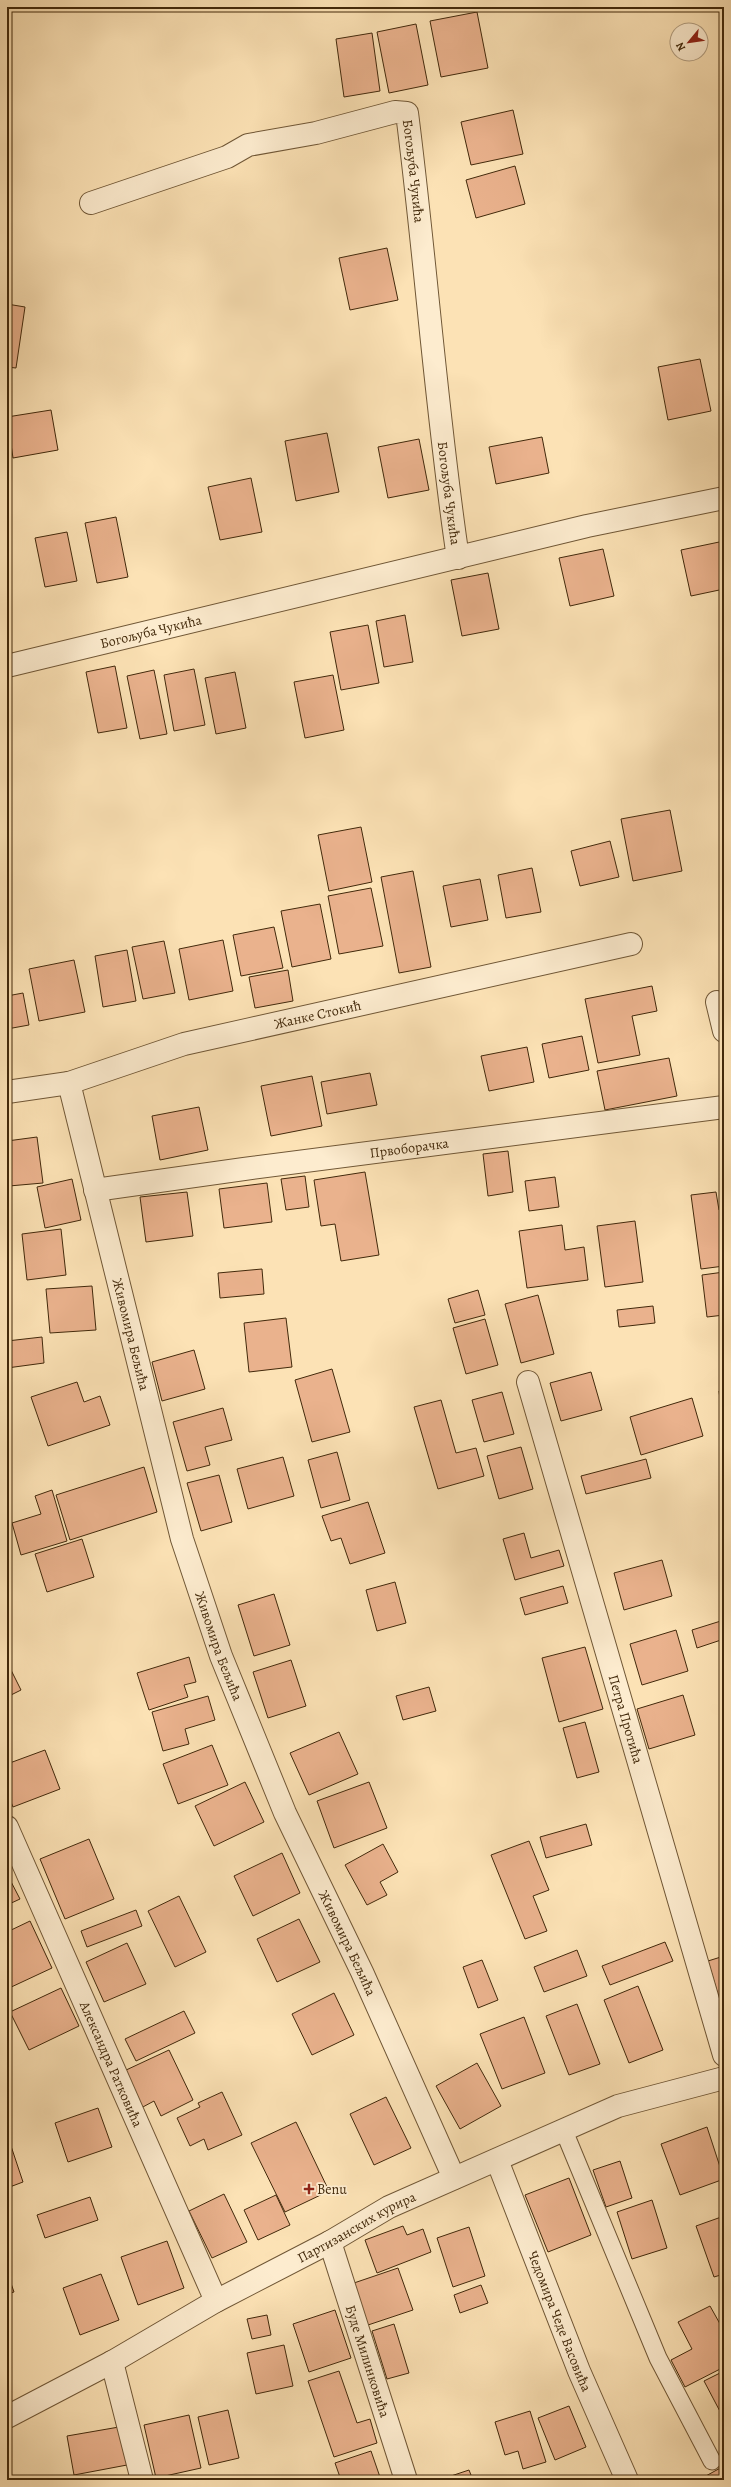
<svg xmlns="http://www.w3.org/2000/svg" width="731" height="2487" viewBox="0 0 731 2487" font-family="Alegreya,serif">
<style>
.building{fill:#eab28d;stroke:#42290b}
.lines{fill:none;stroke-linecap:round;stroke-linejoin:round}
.service-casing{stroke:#705736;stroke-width:19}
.minor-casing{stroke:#705736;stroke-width:24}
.tertiary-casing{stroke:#705736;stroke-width:24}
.service{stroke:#fdeccf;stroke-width:17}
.minor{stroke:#fdeccf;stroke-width:22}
.tertiary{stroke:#fdeccf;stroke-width:22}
.poi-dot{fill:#8f2418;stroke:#fdeccf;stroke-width:1.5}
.labels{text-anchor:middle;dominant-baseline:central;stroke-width:3.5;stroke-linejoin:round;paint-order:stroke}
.street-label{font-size:14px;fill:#42290b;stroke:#fdeccf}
.poi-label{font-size:14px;fill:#42290b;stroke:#fdeccf;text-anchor:start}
</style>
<rect width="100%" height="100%" fill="#fce2b5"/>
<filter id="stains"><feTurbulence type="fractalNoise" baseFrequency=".005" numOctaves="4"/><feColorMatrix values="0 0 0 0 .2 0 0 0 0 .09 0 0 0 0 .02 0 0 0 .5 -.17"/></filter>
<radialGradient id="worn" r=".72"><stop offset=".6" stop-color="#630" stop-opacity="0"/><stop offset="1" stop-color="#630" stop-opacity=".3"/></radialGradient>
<g class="building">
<polygon points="477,12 488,68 441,77 430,21"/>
<polygon points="416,24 428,85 389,93 377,32"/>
<polygon points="372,33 380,91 344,97 336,39"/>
<polygon points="513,110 523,154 471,165 461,122"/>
<polygon points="515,166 525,204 476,218 466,180"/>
<polygon points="387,248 398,300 350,310 339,258"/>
<polygon points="7,304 25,307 16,368 7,367"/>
<polygon points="700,359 711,411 668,420 658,367"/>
<polygon points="51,410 58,450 13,458 7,417"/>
<polygon points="327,433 339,492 296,501 285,441"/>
<polygon points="542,437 549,473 496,484 489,447"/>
<polygon points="419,439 429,490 388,498 378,447"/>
<polygon points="251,478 262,532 220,540 208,487"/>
<polygon points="116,517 128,577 97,583 85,523"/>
<polygon points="67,532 77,581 45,587 35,538"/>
<polygon points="724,541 724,589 691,596 681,550"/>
<polygon points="603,549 614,596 570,606 559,558"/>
<polygon points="488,573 499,629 462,636 451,580"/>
<polygon points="405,615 413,662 384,667 376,621"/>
<polygon points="368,625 379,683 341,690 330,632"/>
<polygon points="115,666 127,728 98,733 86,672"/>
<polygon points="194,669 205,725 174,731 164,675"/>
<polygon points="154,670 167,734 140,739 127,676"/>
<polygon points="235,672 246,728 216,734 205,678"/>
<polygon points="333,675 344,730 305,738 294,682"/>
<polygon points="670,810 682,871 633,881 621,819"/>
<polygon points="361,827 372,882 329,891 318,835"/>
<polygon points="610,841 619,877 580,886 571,851"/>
<polygon points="532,868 541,912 506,918 498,875"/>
<polygon points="413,871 431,967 399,973 381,877"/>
<polygon points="480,879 488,920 451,927 443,886"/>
<polygon points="371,888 383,946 339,954 328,896"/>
<polygon points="320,904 331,959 292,967 281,911"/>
<polygon points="274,927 283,968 241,976 233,935"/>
<polygon points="223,940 233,991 189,1000 179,949"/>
<polygon points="164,941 175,993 143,999 132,947"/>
<polygon points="127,950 136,1001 103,1007 95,956"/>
<polygon points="74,960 85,1012 39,1021 29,969"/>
<polygon points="288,970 293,1001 255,1008 249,977"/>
<polygon points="652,986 657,1011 632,1016 640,1055 598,1063 585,999"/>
<polygon points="23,993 29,1025 7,1029 7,996"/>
<polygon points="582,1036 589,1070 549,1078 542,1044"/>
<polygon points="527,1047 534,1082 489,1091 481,1056"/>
<polygon points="669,1058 677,1096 605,1110 597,1071"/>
<polygon points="370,1073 377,1105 327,1114 321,1082"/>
<polygon points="312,1076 322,1126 271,1136 261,1086"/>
<polygon points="199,1107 208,1150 160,1160 152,1116"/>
<polygon points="37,1137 43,1183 9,1186 7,1141"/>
<polygon points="508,1151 513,1192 488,1196 483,1154"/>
<polygon points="365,1172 379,1255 341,1261 335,1224 321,1226 314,1180"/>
<polygon points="305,1176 309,1207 286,1210 281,1179"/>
<polygon points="555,1177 559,1207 529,1211 525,1181"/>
<polygon points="72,1179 81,1220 45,1228 37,1187"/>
<polygon points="267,1183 272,1222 224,1228 219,1189"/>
<polygon points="187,1192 193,1236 146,1242 140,1197"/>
<polygon points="716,1192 719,1210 724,1210 724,1266 701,1269 691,1195"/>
<polygon points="635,1221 643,1282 605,1287 597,1226"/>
<polygon points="562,1225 565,1250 584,1247 588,1280 527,1288 519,1231"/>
<polygon points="61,1229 66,1275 27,1280 22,1234"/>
<polygon points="262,1269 264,1294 220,1298 218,1273"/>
<polygon points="724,1272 724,1315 707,1317 702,1275"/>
<polygon points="92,1286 96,1330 50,1333 46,1289"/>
<polygon points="478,1290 485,1315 455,1323 448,1299"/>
<polygon points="538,1295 554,1354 521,1363 505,1304"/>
<polygon points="653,1306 655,1323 619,1327 617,1310"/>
<polygon points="286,1318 292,1367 249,1372 244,1323"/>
<polygon points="485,1319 498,1365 466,1374 453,1328"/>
<polygon points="42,1337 44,1363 7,1368 7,1341"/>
<polygon points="194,1350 205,1389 162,1401 152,1362"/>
<polygon points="332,1369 350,1432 312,1442 295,1380"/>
<polygon points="591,1372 602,1410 561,1421 550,1383"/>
<polygon points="77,1382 84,1402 100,1396 110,1425 48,1446 31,1397"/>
<polygon points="719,1391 724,1391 724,1432"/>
<polygon points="502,1392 514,1434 484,1442 472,1400"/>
<polygon points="692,1398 703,1436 641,1455 630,1417"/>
<polygon points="441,1400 456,1453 476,1448 484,1476 438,1489 414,1407"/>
<polygon points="223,1408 232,1440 205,1447 210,1465 187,1471 173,1422"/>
<polygon points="521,1447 533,1489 499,1499 487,1456"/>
<polygon points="337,1452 350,1500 321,1508 308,1460"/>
<polygon points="283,1457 294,1496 248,1509 237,1469"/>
<polygon points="646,1459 651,1478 586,1494 581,1476"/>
<polygon points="144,1467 157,1512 70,1540 56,1495"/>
<polygon points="219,1475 232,1522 201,1531 187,1483"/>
<polygon points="52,1490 67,1541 21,1555 12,1523 41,1514 35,1496"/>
<polygon points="368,1502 385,1553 350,1564 341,1538 331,1541 322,1516"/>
<polygon points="524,1533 531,1558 559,1550 564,1566 515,1580 503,1539"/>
<polygon points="82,1539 94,1577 47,1592 35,1554"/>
<polygon points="662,1560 672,1596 624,1610 614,1573"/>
<polygon points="395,1582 406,1623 377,1631 366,1590"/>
<polygon points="563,1586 568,1603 525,1615 520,1598"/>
<polygon points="274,1594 290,1645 254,1656 238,1605"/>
<polygon points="724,1620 724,1639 697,1648 692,1630"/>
<polygon points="676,1630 688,1671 642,1685 630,1644"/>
<polygon points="585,1647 603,1709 559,1722 542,1658"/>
<polygon points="189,1657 196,1682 184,1685 188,1697 149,1710 137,1673"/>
<polygon points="291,1660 306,1706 268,1718 253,1672"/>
<polygon points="7,1662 21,1690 7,1697"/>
<polygon points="429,1687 436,1711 403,1720 396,1696"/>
<polygon points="683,1695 695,1735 649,1749 637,1709"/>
<polygon points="208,1696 215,1720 185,1729 189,1744 163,1751 152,1712"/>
<polygon points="585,1722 599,1772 577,1778 563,1728"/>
<polygon points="339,1732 358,1774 309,1795 290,1753"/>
<polygon points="212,1745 228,1785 178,1804 163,1764"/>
<polygon points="45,1750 60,1789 13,1807 7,1792 7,1764"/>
<polygon points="245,1782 264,1822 214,1846 195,1806"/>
<polygon points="369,1782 387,1828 334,1848 317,1801"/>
<polygon points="586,1824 592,1845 546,1858 540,1837"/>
<polygon points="89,1839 114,1899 65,1919 40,1859"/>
<polygon points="529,1841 549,1890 533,1896 547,1931 525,1939 491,1855"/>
<polygon points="383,1844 398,1872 380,1882 387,1895 367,1905 345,1865"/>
<polygon points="282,1853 300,1893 253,1916 234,1876"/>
<polygon points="7,1874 20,1899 7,1905"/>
<polygon points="179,1896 206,1952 175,1967 148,1911"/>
<polygon points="136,1910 142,1926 87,1947 81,1931"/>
<polygon points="299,1919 320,1962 277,1982 257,1939"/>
<polygon points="30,1921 52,1968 7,1989 7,1932"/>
<polygon points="665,1942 673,1961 610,1985 602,1966"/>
<polygon points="127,1943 146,1984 104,2002 86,1962"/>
<polygon points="577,1950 587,1976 544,1992 534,1967"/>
<polygon points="724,1956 724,2015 708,1961"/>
<polygon points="482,1960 498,2000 478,2008 463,1967"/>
<polygon points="638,1986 663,2050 629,2063 604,2000"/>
<polygon points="61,1988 79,2026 29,2050 10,2012"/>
<polygon points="334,1993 354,2035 312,2055 292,2014"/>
<polygon points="577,2004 600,2064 569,2075 546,2016"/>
<polygon points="184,2011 195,2033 136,2061 125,2039"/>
<polygon points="524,2017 545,2073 502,2089 480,2034"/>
<polygon points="169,2050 193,2100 161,2116 154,2101 141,2108 124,2071"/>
<polygon points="477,2063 501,2106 460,2129 436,2086"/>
<polygon points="222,2092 242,2135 208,2150 204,2139 190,2146 177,2118 200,2107 198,2103"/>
<polygon points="386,2097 411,2148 374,2165 350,2114"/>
<polygon points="98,2108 112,2147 68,2162 55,2123"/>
<polygon points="296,2122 329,2191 285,2212 251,2143"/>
<polygon points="707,2127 724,2179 680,2195 661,2144"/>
<polygon points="11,2146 23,2182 7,2188 7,2148"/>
<polygon points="620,2161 632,2198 606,2207 593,2170"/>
<polygon points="569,2178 591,2235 548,2252 525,2195"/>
<polygon points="224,2194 247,2242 212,2258 189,2211"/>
<polygon points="276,2195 290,2225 258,2240 244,2210"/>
<polygon points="90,2197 98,2220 45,2238 37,2215"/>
<polygon points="652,2200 667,2248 632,2259 617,2212"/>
<polygon points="724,2216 724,2274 714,2277 696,2226"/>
<polygon points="403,2226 407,2235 423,2229 431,2252 377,2273 365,2240"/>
<polygon points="469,2227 485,2276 453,2287 437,2238"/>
<polygon points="167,2241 184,2288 138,2305 121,2257"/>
<polygon points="398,2268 413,2310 365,2326 351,2284"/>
<polygon points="7,2272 14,2292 7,2294"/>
<polygon points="101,2274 119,2320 80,2335 63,2288"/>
<polygon points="481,2285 488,2303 460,2313 454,2295"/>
<polygon points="710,2306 724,2331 724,2367 685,2387 671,2360 692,2349 678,2322"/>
<polygon points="335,2310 351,2358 309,2372 293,2324"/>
<polygon points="267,2315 271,2335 252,2339 247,2319"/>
<polygon points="394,2324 409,2373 387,2379 372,2331"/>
<polygon points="284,2345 293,2386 256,2394 247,2353"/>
<polygon points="339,2371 357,2423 370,2419 377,2443 334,2457 308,2381"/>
<polygon points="724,2371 724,2419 704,2381"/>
<polygon points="569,2406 586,2447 555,2460 538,2418"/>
<polygon points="228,2410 239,2458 209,2465 198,2417"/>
<polygon points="530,2411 546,2462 523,2469 518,2451 505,2455 495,2422"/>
<polygon points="189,2415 201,2468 156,2478 144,2425"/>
<polygon points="119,2427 127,2465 74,2475 67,2436"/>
<polygon points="371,2451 381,2480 341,2480 335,2463"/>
<polygon points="724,2466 724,2480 705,2480 704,2477"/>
<polygon points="469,2470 473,2480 439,2480"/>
</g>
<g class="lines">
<g class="service-casing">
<polyline id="service" points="564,2131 658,2358 712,2461"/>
</g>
<g class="minor-casing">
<g id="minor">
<path id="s1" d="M91 203 227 157 248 145 316 133 395 112 407 113C426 261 436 411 458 558"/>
<path id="s2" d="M7 666 587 526 724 498"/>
<polyline points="717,1002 724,1031"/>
<path id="s3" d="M69 1083 182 1539 221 1656 285 1813 362 1972 454 2178"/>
<path id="s4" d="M7 1092 69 1083 184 1044 631 944"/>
<path id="s5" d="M95 1190 244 1169 724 1107"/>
<path id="s6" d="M528 1382 724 2055"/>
<path id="s7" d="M7 1827 216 2301"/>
<path id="s8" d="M497 2160 579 2371 627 2480"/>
<path id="s9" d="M330 2242 406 2480"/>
<polyline points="112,2362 142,2480"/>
</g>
</g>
<g class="tertiary-casing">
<g id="tertiary">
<path id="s10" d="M7 2417 112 2362 216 2301 330 2242 389 2207 618 2106 724 2078"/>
</g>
</g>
<use href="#service" class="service"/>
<use href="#minor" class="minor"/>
<use href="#tertiary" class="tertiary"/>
</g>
<path class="poi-dot" d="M307 2183h4v4h4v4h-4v4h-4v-4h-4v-4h4z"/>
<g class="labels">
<g class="street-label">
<text stroke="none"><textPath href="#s1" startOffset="389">Богољуба Чукића</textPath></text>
<text stroke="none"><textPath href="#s1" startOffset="713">Богољуба Чукића</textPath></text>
<text stroke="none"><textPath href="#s2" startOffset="148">Богољуба Чукића</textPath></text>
<text stroke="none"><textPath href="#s4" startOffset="321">Жанке Стокић</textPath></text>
<text stroke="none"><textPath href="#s5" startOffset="317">Првоборачка</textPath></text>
<text stroke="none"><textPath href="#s3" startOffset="259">Живомира Бељића</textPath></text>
<text stroke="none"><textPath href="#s3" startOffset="583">Живомира Бељића</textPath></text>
<text stroke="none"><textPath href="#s6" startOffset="351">Петра Протића</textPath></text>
<text stroke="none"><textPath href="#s3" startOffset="907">Живомира Бељића</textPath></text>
<text stroke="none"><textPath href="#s7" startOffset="259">Александра Ратковића</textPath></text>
<text stroke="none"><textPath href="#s10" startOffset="398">Партизанских курира</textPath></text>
<text stroke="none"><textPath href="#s8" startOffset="173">Чедомира Чеде Васовића</textPath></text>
<text stroke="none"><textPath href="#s9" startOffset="125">Буде Милинковића</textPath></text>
</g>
<g class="poi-label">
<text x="317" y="2189">Benu</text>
</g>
</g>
<rect width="731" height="2487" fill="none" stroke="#fce2b5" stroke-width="24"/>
<rect x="8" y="8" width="715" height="2471" fill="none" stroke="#42290b" stroke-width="2"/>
<rect x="12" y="12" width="707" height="2463" fill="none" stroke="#42290b"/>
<g transform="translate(689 42) rotate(241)"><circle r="19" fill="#fdeccf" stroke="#b29e81"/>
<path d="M0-3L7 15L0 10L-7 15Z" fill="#8f2418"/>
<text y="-6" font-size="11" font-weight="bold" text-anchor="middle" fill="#42290b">N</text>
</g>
<rect width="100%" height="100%" filter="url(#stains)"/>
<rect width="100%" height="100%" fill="url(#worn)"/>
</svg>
